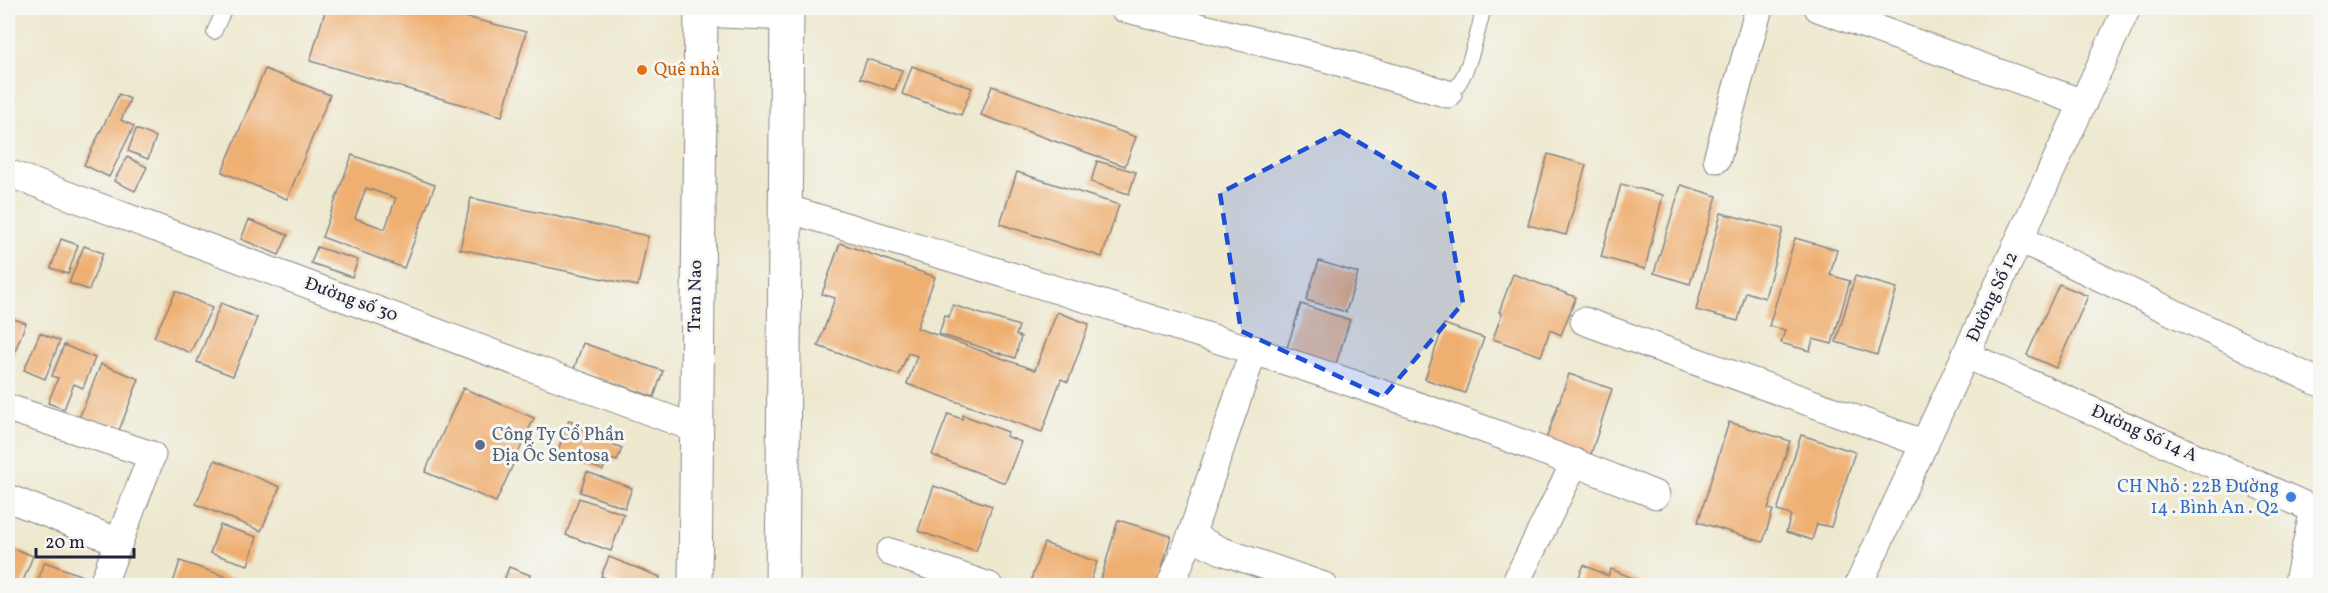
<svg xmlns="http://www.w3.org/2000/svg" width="2328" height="593" viewBox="0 0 2328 593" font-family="Vollkorn,serif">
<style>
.building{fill:#efaf71;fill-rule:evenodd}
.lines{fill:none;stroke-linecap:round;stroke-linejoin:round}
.service-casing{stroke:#888584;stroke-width:16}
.minor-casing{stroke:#888584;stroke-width:29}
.secondary-casing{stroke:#888584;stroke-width:35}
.service{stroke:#fff;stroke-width:14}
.minor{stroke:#fff;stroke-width:27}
.secondary{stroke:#fff;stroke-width:33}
.marked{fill:#1d4ed8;fill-opacity:0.2;stroke:#1d4ed8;stroke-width:4.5;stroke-dasharray:12 8;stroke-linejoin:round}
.food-dot{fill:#e8710a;stroke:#f6f6f2;stroke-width:2}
.service-dot{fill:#5c6f8a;stroke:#f6f6f2;stroke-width:2}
.shop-dot{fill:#3f7fe0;stroke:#f6f6f2;stroke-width:2}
.labels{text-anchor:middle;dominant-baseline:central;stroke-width:6;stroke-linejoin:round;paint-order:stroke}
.food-label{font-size:18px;fill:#c56008;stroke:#f6f6f2;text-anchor:start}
.street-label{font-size:18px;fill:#22223b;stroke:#f6f6f2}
.service-label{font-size:18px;fill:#4e5e75;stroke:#f6f6f2;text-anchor:start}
.shop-label{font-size:18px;fill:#366cbe;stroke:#f6f6f2;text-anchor:end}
</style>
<rect width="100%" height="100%" fill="#f6f6f2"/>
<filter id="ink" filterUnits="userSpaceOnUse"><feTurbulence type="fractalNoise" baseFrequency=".0167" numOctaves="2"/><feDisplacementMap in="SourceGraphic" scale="12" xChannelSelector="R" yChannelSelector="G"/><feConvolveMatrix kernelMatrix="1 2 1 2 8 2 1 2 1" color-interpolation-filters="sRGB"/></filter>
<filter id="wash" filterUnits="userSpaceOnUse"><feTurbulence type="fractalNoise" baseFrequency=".008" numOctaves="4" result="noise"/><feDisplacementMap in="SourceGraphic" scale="24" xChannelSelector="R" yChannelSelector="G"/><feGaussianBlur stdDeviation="1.35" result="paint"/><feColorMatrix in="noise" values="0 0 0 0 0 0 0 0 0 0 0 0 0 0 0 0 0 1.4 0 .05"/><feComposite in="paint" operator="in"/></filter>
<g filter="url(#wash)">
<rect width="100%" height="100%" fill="#ede8ce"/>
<g id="blocks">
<g class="building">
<polygon points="326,8 429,8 526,32 502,116 310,61"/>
<polygon points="867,59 902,70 895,90 860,78"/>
<polygon points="912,66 972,88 961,115 902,94"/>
<polygon points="265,69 330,95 287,199 222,172"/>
<polygon points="992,86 1136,137 1125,166 981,115"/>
<polygon points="119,94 130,99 121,120 134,126 109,177 84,165"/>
<polygon points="136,129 156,137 148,159 128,151"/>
<polygon points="1548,154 1586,165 1566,235 1528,225"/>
<path d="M352 155 435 185 404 268 322 237ZM366 188 396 198 385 229 355 218Z"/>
<polygon points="127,157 147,167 135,191 114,181"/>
<polygon points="1097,161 1136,172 1129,194 1091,182"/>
<polygon points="1017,172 1119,205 1102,257 1000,224"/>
<polygon points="1621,184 1663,195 1645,269 1601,257"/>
<polygon points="1681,185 1717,196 1690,284 1654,273"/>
<polygon points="471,198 648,236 638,286 460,249"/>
<polygon points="1721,213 1783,229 1765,298 1746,292 1738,321 1696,310"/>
<polygon points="249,220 288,235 279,255 241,239"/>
<polygon points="1795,238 1837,250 1830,275 1850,281 1832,344 1813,339 1810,351 1781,343 1785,330 1769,326"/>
<polygon points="61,239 78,245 68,274 51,268"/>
<polygon points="840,243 935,277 917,328 1035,370 1057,312 1089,324 1068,382 1061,379 1042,432 907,384 917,356 908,353 899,375 818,346 835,298 822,294"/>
<polygon points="84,246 103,253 89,290 69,283"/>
<polygon points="317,247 358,260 352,277 311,263"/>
<polygon points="1319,261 1358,273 1346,312 1306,300"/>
<polygon points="1513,274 1576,297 1561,335 1550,330 1541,356 1493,339 1502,313 1499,312"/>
<polygon points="1855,276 1897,288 1877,355 1836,342"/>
<polygon points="2059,284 2088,296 2056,368 2027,355"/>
<polygon points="176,291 212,308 190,353 154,337"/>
<polygon points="221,303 257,318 233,376 197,362"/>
<polygon points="1301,304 1350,320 1334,370 1285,354"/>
<polygon points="953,305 1019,326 1016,335 1021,337 1015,358 939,334 945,315 949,317"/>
<polygon points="8,317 26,323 8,369"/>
<polygon points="1444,324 1484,338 1465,393 1425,379"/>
<polygon points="40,333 60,341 45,379 24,370"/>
<polygon points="583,343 663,371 654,397 574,369"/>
<polygon points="64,345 95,358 83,388 74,384 64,409 48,403 58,378 52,376"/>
<polygon points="101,364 139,379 118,433 79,418"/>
<polygon points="1569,374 1612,389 1590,457 1545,442"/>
<polygon points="463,388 534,418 496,502 425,472"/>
<polygon points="948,414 962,419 963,415 1008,432 1006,436 1021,442 1005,483 932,455"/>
<polygon points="569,420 615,437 612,444 622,448 617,461 607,458 603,470 557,453"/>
<polygon points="1729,422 1790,441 1768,509 1773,510 1763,542 1698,522"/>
<polygon points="1801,435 1855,452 1831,527 1817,524 1812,540 1786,532 1791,515 1777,511"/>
<polygon points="215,460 280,487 261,531 196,504"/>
<polygon points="587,472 632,488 625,508 580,492"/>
<polygon points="934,486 992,506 976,551 918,531"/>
<polygon points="579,498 624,514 611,551 566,535"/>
<polygon points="1118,520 1171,536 1157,586 1099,586"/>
<polygon points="220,525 257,537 248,565 210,553"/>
<polygon points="1044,543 1097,562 1089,586 1029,585"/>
<polygon points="8,546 33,556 21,586 8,586"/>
<polygon points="609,557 660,577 657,586 625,586 601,576"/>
<polygon points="180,561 233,579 231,586 172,586"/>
<polygon points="45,562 91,579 89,586 36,586"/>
<polygon points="1584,565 1608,576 1611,569 1644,583 1575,586"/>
<polygon points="509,567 530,575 526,586 502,586"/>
<polygon points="534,580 548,585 548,586 532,586"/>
</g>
</g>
</g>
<g filter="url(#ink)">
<use href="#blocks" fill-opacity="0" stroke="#888584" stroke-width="1.5"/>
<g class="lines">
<g class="service-casing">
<g id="service">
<polyline points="214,32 225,8"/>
<path d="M1448 94C1468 85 1478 28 1484 8"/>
</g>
</g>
<g class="minor-casing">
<g id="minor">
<polyline points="1123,8 1325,58 1448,94"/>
<polyline points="1818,8 2083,103"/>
<polyline points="1717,159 1759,8"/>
<polyline points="8,173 694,428"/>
<path d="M788 209C1080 297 1373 380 1656 495"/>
<polyline points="2020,239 2320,383"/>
<polyline points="1584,321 1925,444"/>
<polyline points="1254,349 1191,536 1222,551 1324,586"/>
<polyline points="1966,355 2320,512"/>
<polyline points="8,408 152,455 102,586"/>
<polyline points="8,498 119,542"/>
<polyline points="890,552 989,586"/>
<polyline points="1170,586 1191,536"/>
<polyline points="1514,586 1575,462"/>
<polyline points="1858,586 2127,8"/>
<polyline points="2297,586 2314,509"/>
</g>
</g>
<g class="secondary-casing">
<g id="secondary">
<polyline points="701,10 787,14"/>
<polyline points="695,586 701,8"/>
<polyline points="782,586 787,8"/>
</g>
</g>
<use href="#service" class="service"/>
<use href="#minor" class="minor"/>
<use href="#secondary" class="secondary"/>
</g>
</g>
<path class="marked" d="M1340 131 1444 193 1463 303 1383 397 1241 331 1220 193Z"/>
<circle class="food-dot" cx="642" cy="70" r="6"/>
<circle class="service-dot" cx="480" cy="445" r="6"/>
<circle class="shop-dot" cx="2291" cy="497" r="6"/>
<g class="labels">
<g class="food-label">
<text x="654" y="70">Quê nhà</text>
</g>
<g class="street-label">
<text transform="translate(696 296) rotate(-89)">Tran Nao</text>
<text transform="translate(1993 297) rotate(-65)">Đường Số 12</text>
<text transform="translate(351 300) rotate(20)">Đường số 30</text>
<text transform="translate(2144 434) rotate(24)">Đường Số 14 A</text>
</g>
<g class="service-label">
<text x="492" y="435">Công Ty Cổ Phần<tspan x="492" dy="21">Địa Ốc Sentosa</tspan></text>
</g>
<g class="shop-label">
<text x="2279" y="487">CH Nhỏ : 22B Đường<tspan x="2279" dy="21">14 . Bình An . Q2</tspan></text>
</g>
</g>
<rect width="2328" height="593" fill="none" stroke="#f6f6f2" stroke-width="30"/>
<path d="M36 548v9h98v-9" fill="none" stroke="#22223b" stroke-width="3"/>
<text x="45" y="548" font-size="18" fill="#22223b" stroke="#f6f6f2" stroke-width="4.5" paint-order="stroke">20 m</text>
</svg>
